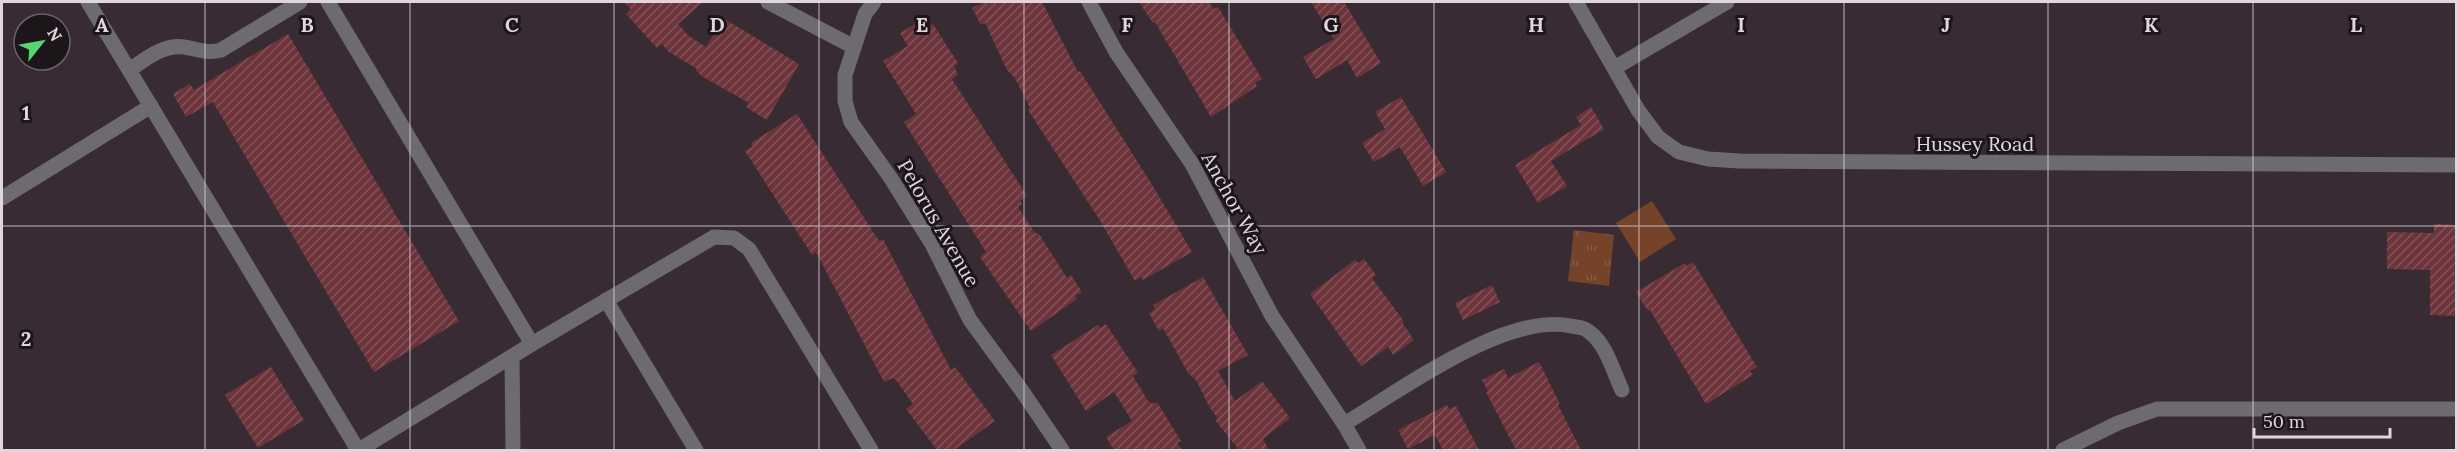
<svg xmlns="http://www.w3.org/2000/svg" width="2458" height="452" viewBox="0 0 2458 452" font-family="Lora,serif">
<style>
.grass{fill:url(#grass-tufts)}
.pitch{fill:#744329}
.building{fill:url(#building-hatch)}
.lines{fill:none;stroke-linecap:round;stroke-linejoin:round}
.minor{stroke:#6e6a71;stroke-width:15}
.grid{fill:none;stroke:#e0d6dc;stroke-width:1.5;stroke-opacity:0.55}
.labels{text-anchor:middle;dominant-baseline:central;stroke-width:6;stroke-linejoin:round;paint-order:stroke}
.street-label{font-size:20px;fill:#e0d6dc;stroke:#1c161a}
.grid-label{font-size:20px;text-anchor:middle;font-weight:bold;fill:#e0d6dc;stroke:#1c161a;stroke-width:6;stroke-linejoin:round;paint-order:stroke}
</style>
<defs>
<pattern id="grass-tufts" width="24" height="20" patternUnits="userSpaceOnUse" patternTransform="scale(1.5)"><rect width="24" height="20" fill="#744329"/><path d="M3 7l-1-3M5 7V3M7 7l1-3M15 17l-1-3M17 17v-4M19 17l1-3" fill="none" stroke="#885d47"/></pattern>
<pattern id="building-hatch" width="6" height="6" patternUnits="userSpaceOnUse" patternTransform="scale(1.5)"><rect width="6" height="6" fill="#6d353b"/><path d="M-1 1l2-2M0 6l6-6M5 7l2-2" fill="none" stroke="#825257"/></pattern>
</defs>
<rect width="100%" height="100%" fill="#392b34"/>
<polygon class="grass" points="1574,230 1614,235 1609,286 1568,281"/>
<polygon class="pitch" points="1652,201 1676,239 1640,262 1616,223"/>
<g class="building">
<polygon points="624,2 703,2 678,24 689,36 706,47 723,18 799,64 767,120 746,107 749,103 703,77 696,71 697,69 669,52 662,44 657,48 626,14 631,9"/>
<polygon points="984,2 1042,2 1078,72 1080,71 1151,183 1192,252 1143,280 1141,277 1135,281 1099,219 1028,110 1030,108 1015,78 1007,70 985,23 981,25 972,8"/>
<polygon points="1139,2 1209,2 1214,9 1218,7 1262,79 1255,83 1257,86 1211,117 1155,22 1153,23"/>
<polygon points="1311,2 1344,2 1381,63 1357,78 1347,60 1316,79 1303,57 1334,39"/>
<polygon points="922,20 929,26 933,24 958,63 954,66 958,75 952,79 1027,196 1020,201 1022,204 1018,207 1034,232 1039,234 1067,278 1071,275 1082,292 1075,296 1077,299 1031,331 980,257 986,252 904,122 916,114 883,61 908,46 900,33"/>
<polygon points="288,34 459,321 374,372 213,102 186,117 173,94 190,84 194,90"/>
<polygon points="1401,97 1446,172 1423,186 1400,147 1374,162 1362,143 1385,129 1375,112"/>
<polygon points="1591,107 1604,129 1551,161 1567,186 1538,203 1515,165 1581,125 1576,117"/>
<polygon points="797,114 879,241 883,239 951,370 955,367 995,421 954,450 937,450 906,409 913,404 896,380 893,378 884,382 816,252 812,255 745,151 753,146 751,143"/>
<polygon points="2434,224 2457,225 2457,316 2430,315 2430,270 2387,269 2387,232 2434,233"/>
<polygon points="1364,259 1376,275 1372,278 1403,320 1403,324 1414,340 1393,355 1388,347 1361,366 1310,294 1355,260 1358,263"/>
<polygon points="1693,262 1757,367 1750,371 1753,375 1706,404 1650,310 1648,311 1636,292 1685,263 1687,266"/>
<polygon points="1203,277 1248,355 1218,371 1235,401 1262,381 1290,418 1263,439 1269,450 1239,450 1215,420 1218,419 1210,408 1196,380 1188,373 1163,328 1159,331 1149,313 1155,309 1153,305"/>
<polygon points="1492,285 1500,302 1463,320 1455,303"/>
<polygon points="1106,324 1138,373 1133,376 1148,401 1153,404 1157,402 1181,441 1177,443 1182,450 1114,450 1106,437 1132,421 1114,392 1086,411 1051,355 1098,325 1100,328"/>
<polygon points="1539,362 1560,404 1558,405 1581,450 1516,450 1486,392 1488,391 1482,380 1504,369 1508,378"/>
<polygon points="271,367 304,420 258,448 225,395"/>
<polygon points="1447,405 1449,409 1456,406 1479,450 1443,450 1435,435 1408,449 1398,430"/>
</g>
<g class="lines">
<g class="minor">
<polyline points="88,2 358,450"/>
<polyline points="328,2 532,344"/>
<polyline points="768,2 854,47"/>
<polyline points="874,2 865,14 845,75 845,101 851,122 890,177 932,244 970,320 1022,391 1062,450"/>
<polyline points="1089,2 1116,52 1192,164 1272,316 1344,424 1359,450"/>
<polyline points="1576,2 1638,110 1658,137 1679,152 1708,159 1740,161 2456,165"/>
<polyline points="1616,67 1727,2"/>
<path d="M129 70C146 59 163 44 184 47 198 49 207 54 221 50L300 2"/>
<polyline points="2,198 151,106"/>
<polyline points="606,300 696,450"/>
<polyline points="512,357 513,450"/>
<path d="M1344 424C1400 391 1505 312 1571 326 1576 327 1584 327 1588 331 1606 343 1613 371 1622 390"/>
<polyline points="359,450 532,344 714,237 734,238 749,249 871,450"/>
<polyline points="2063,450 2118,423 2157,409 2456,409"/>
</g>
</g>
<path class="grid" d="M205 2V450M410 2V450M614 2V450M819 2V450M1024 2V450M1229 2V450M1434 2V450M1639 2V450M1844 2V450M2048 2V450M2253 2V450M2 226H2456"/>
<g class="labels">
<g class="street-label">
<text x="1975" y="143">Hussey Road</text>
<text transform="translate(1235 203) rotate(61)">Anchor Way</text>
<text transform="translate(939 223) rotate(60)">Pelorus Avenue</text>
</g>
</g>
<g class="grid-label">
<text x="102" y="32">A</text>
<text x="307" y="32">B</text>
<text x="512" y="32">C</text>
<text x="717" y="32">D</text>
<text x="922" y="32">E</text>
<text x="1127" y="32">F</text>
<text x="1331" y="32">G</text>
<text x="1536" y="32">H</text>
<text x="1741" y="32">I</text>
<text x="1946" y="32">J</text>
<text x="2151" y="32">K</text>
<text x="2356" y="32">L</text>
<text x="26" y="120">1</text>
<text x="26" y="346">2</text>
</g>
<rect width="2458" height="452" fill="none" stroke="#e0d6dc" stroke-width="6"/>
<g transform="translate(42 42) rotate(59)"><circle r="28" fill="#1c161a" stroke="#6a6368" stroke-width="1.5"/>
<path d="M0-4.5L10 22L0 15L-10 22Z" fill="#53d673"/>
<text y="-9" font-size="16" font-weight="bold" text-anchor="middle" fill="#e0d6dc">N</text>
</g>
<path d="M2254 428v9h136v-9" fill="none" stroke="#e0d6dc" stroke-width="3"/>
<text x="2263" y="428" font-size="18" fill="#e0d6dc" stroke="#1c161a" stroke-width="4.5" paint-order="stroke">50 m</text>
</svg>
